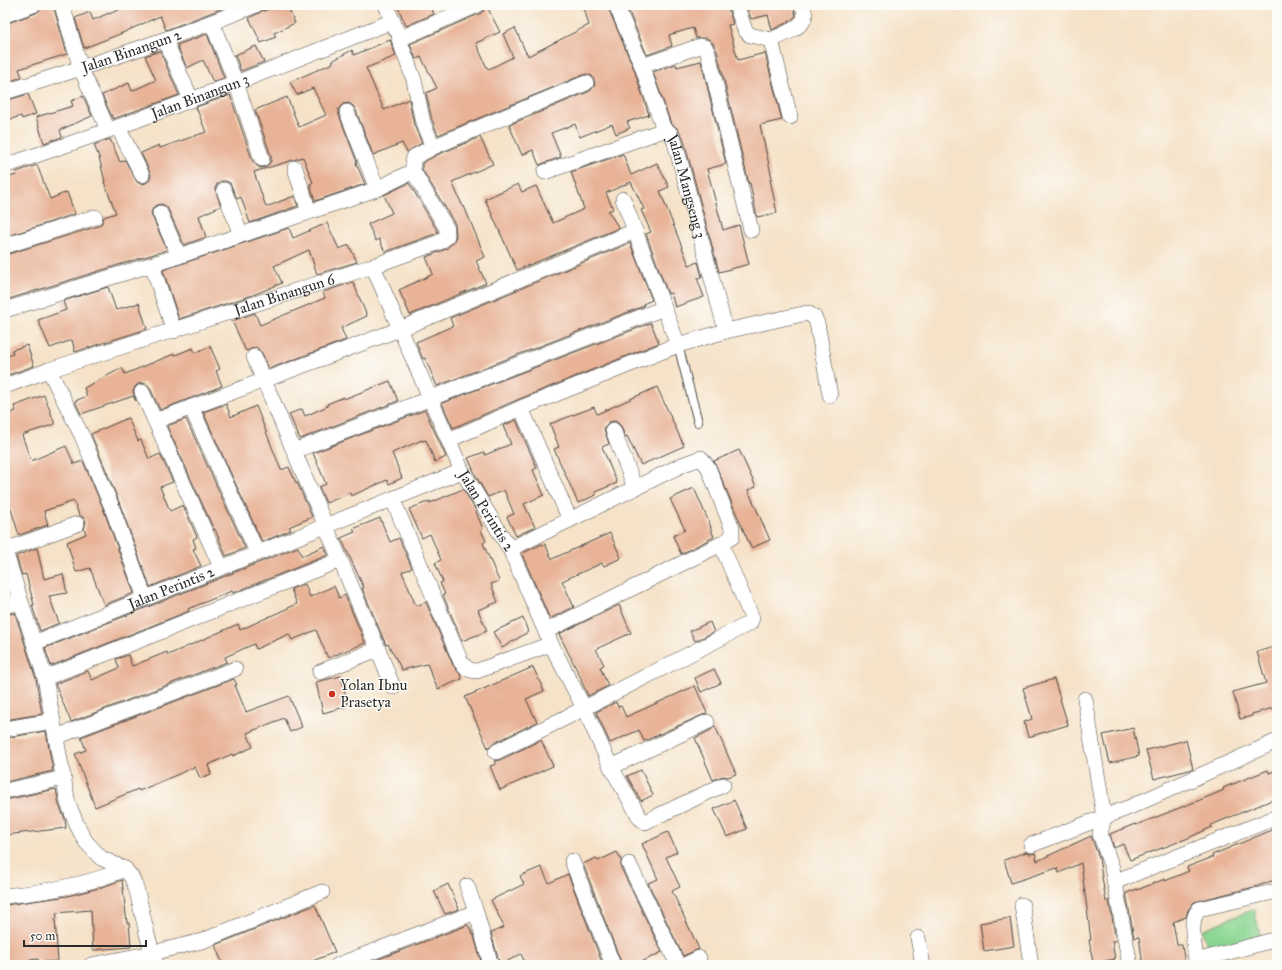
<svg xmlns="http://www.w3.org/2000/svg" width="1282" height="970" viewBox="0 0 1282 970" font-family="'IM FELL Great Primer',serif">
<style>
.green{fill:#8ad592;stroke:#5a805e}
.building{fill:#e8b397}
.lines{fill:none;stroke-linecap:round;stroke-linejoin:round}
.service-casing{stroke:#494643;stroke-width:10}
.minor-casing{stroke:#494643;stroke-width:16}
.service{stroke:#fff;stroke-width:8}
.minor{stroke:#fff;stroke-width:15}
.poi-dot{fill:#c8321e;stroke:#fdfcf7;stroke-width:1.5}
.labels{text-anchor:middle;dominant-baseline:central;stroke-width:3;stroke-linejoin:round;paint-order:stroke}
.street-label{font-size:15px;fill:#2b2b2b;stroke:#fdfcf7}
.poi-label{font-size:15px;fill:#2b2b2b;stroke:#fdfcf7;text-anchor:start}
</style>
<rect width="100%" height="100%" fill="#fdfcf7"/>
<filter id="ink" filterUnits="userSpaceOnUse"><feTurbulence type="fractalNoise" baseFrequency=".025" numOctaves="2"/><feDisplacementMap in="SourceGraphic" scale="8" xChannelSelector="R" yChannelSelector="G"/><feConvolveMatrix kernelMatrix="1 2 1 2 8 2 1 2 1" color-interpolation-filters="sRGB"/></filter>
<filter id="wash" filterUnits="userSpaceOnUse"><feTurbulence type="fractalNoise" baseFrequency=".012" numOctaves="4" result="noise"/><feDisplacementMap in="SourceGraphic" scale="16" xChannelSelector="R" yChannelSelector="G"/><feGaussianBlur stdDeviation="0.9" result="paint"/><feColorMatrix in="noise" values="0 0 0 0 0 0 0 0 0 0 0 0 0 0 0 0 0 1.4 0 .05"/><feComposite in="paint" operator="in"/></filter>
<g filter="url(#wash)">
<rect width="100%" height="100%" fill="#f5e2c8"/>
<polygon class="green" points="1254,909 1261,939 1210,955 1202,930"/>
<g id="blocks">
<g class="building">
<polygon points="42,5 53,5 67,54 19,69 22,77 5,83 5,24 36,13 40,10"/>
<polygon points="130,5 231,5 166,30 160,16 120,34 84,48 75,18 90,12 93,20 109,13 109,14"/>
<polygon points="277,5 287,5 295,23 274,33 276,37 261,43 249,18 259,13 263,10 264,11"/>
<polygon points="397,5 430,5 434,14 406,26"/>
<polygon points="486,5 500,32 476,43 487,68 489,69 513,57 503,34 515,28 526,53 527,53 528,56 589,25 583,5 607,5 634,69 649,115 627,122 630,128 616,134 612,124 580,137 575,124 551,133 561,157 539,165 533,150 522,155 509,125 590,91 595,85 594,80 592,76 587,74 583,75 438,135 432,120 426,93 437,88 421,57 416,59 410,44 481,13 484,10"/>
<polygon points="626,5 727,5 733,24 728,25 738,60 765,53 782,120 760,125 772,178 770,179 777,213 757,217 750,183 749,184 717,51 713,43 707,38 696,38 693,28 669,35 672,46 647,55"/>
<polygon points="746,5 793,5 796,16 788,22 772,30 768,15 751,19"/>
<polygon points="207,34 224,78 213,82 203,60 187,68 177,45"/>
<polygon points="390,40 396,56 366,68 384,110 409,99 414,125 422,143 407,152 402,143 373,155 355,108 352,105 349,103 343,104 340,107 338,110 339,115 357,162 356,163 365,184 315,201 310,184 313,183 303,157 254,172 266,207 294,196 298,206 250,223 241,197 237,199 230,183 226,181 221,181 217,184 215,189 221,206 199,216 206,237 184,245 168,209 166,206 161,204 157,205 153,208 151,212 152,216 167,250 9,299 5,287 5,255 98,226 102,223 104,217 116,213 104,182 105,182 99,157 94,145 110,139 120,162 125,160 137,182 141,184 146,183 150,180 151,175 141,153 159,145 160,148 206,132 196,107 230,95 253,162 256,165 260,168 265,167 268,165 271,161 271,156 255,110 287,97 299,127 326,115 313,88 297,95 290,82 333,63 332,61 352,50 354,55"/>
<polygon points="256,46 264,62 241,71 235,55"/>
<polygon points="160,51 179,95 113,119 102,95 129,83 132,91 156,80 145,56"/>
<polygon points="701,61 726,164 707,169 723,230 739,225 749,264 719,272 683,137 677,128 671,124 653,72 676,64 677,67"/>
<polygon points="28,94 36,114 22,119 21,116 5,121 5,101"/>
<polygon points="83,96 92,116 60,130 62,137 44,143 36,117 73,106 71,101"/>
<polygon points="480,137 493,164 452,182 463,207 464,206 485,257 476,261 486,283 410,315 399,290 433,274 426,257 446,249 453,243 456,236 455,224 422,169 422,163 437,155"/>
<polygon points="623,154 631,175 657,163 669,187 660,191 689,265 698,262 702,277 697,278 704,297 675,307 671,293 668,294 646,234 651,232 641,210 644,209 631,182 606,193 613,209 608,211 619,228 517,270 485,199 518,184 522,192 536,186 553,223 584,209 571,172"/>
<polygon points="37,165 50,199 67,192 75,214 5,237 5,178 17,175 16,172"/>
<polygon points="409,183 438,232 435,234 385,252 379,239 376,241 368,224 392,213 384,195"/>
<polygon points="327,223 339,249 349,245 357,262 317,274 309,250 274,266 282,283 253,295 179,319 163,270 289,228 293,238"/>
<polygon points="630,243 652,300 643,304 644,306 437,386 425,358 423,359 416,342 453,326 450,318"/>
<polygon points="353,282 367,316 341,328 346,340 269,369 262,353 256,347 246,351 232,321 255,313 260,325 325,298 323,292"/>
<polygon points="108,287 116,310 139,303 147,329 75,352 72,340 50,348 38,320 66,310 63,301"/>
<polygon points="651,323 659,343 517,400 453,428 442,403"/>
<polygon points="27,345 34,366 5,376 5,357 13,354 12,350"/>
<polygon points="210,346 220,369 216,371 222,386 160,410 150,388 148,385 143,383 138,384 135,387 133,392 136,401 133,396 81,414 75,401 87,396 84,388 122,368 125,374 174,354 175,355 193,348 195,353"/>
<polygon points="390,381 398,401 300,439 289,414 302,409 305,416 328,406 327,404 344,397 344,399"/>
<polygon points="657,387 684,446 641,465 627,436 625,437 621,426 618,423 615,421 609,422 606,425 604,429 609,444 602,447 617,483 595,492 596,495 578,503 554,449 559,447 550,424 594,407 597,414"/>
<polygon points="44,395 55,424 22,435 31,461 66,446 74,464 83,461 103,508 134,593 104,605 90,568 76,572 67,542 86,534 84,529 86,521 83,517 79,515 74,501 44,511 48,525 19,535 5,490 5,415 16,411 14,406"/>
<polygon points="226,404 231,417 256,406 281,470 289,467 296,483 297,482 312,517 289,527 291,530 262,542 203,412"/>
<polygon points="425,410 446,457 435,462 426,440 422,441 422,440 392,453 402,478 389,484 387,480 351,496 350,493 326,503 319,487 326,484 313,453"/>
<polygon points="128,418 138,441 141,440 149,459 160,454 173,482 160,487 170,511 183,505 197,537 193,539 196,548 193,549 201,566 150,587 119,502 91,434"/>
<polygon points="186,419 245,548 226,556 215,529 214,530 167,426"/>
<polygon points="516,420 537,468 533,470 544,495 524,504 535,527 516,536 507,517 514,514 504,490 488,497 477,478 468,458 484,452 485,455 511,444 503,426"/>
<polygon points="739,450 756,487 748,490 770,540 751,548 714,461"/>
<polygon points="694,488 711,527 710,527 714,537 681,554 673,536 685,530 670,499"/>
<polygon points="463,489 475,509 483,529 481,530 486,541 483,543 499,581 491,584 498,602 478,610 487,631 462,641 443,595 445,594 440,583 443,582 435,563 441,560 430,534 422,538 409,509 430,501 430,503"/>
<polygon points="380,518 390,542 399,538 412,568 402,572 416,606 426,602 453,665 460,674 462,679 438,689 427,664 402,670 388,644 386,645 362,588 364,588 341,538 355,532 353,529"/>
<polygon points="610,533 621,558 604,566 602,563 562,581 574,607 551,618 551,617 549,617 522,554 523,553 542,544 543,545 545,544 552,559"/>
<polygon points="324,546 328,555 233,593 232,591 188,609 189,611 51,666 45,648 298,547 302,556"/>
<polygon points="37,548 44,579 63,574 67,593 49,596 59,623 40,631 32,605 34,605 26,574 22,575 16,556"/>
<polygon points="305,584 310,597 334,586 339,598 345,595 365,643 328,658 316,630 292,640 289,634 256,649 254,644 225,657 227,662 71,722 55,684 88,671 92,680 119,668 116,659 128,655 132,666 167,652 168,655 238,624 240,630 297,604 291,589"/>
<polygon points="619,605 631,633 596,649 604,665 600,667 608,686 588,696 581,680 582,680 559,634"/>
<polygon points="15,613 36,679 42,714 5,720 5,614"/>
<polygon points="523,618 528,632 502,648 493,632"/>
<polygon points="710,622 714,632 695,641 690,631"/>
<polygon points="1277,646 1277,709 1273,710 1273,708 1252,714 1252,716 1240,719 1233,692 1266,683 1257,652"/>
<polygon points="533,667 544,691 526,699 537,722 492,744 488,748 465,697"/>
<polygon points="714,669 721,683 701,692 695,678"/>
<polygon points="341,676 348,706 323,713 316,682"/>
<polygon points="234,679 237,685 235,685 246,712 289,696 302,727 290,732 284,718 247,733 253,747 233,756 232,754 208,765 211,774 200,778 195,767 139,791 138,789 95,807 75,754 86,750 81,737"/>
<polygon points="1054,679 1068,725 1028,737 1024,722 1032,719 1023,688"/>
<polygon points="695,686 707,713 644,741 639,730 610,743 596,712 616,702 618,707 621,706 626,717"/>
<polygon points="715,726 736,774 728,777 723,776 713,780 695,738 711,730"/>
<polygon points="1133,728 1139,756 1110,763 1103,735"/>
<polygon points="46,731 53,771 5,782 5,738"/>
<polygon points="541,740 553,766 500,790 490,766 496,764 494,761 500,760"/>
<polygon points="1186,740 1193,769 1154,779 1146,750"/>
<polygon points="641,770 653,795 641,801 627,776"/>
<polygon points="1268,770 1269,773 1277,770 1277,798 1211,825 1212,827 1186,839 1130,860 1123,844 1114,848 1110,834 1135,824 1136,825 1205,798 1224,790 1223,788"/>
<polygon points="56,789 59,805 65,819 66,828 5,835 5,800"/>
<polygon points="734,800 747,829 727,837 714,809"/>
<polygon points="1277,828 1277,879 1258,886 1194,902 1188,910 1186,917 1173,922 1177,945 1182,945 1185,965 1143,965 1139,937 1134,938 1126,893 1137,889 1137,890 1165,879 1165,881 1189,871 1187,867 1213,857 1212,855"/>
<polygon points="668,832 677,852 666,857 680,887 672,891 699,949 683,956 648,883 658,879 642,844"/>
<polygon points="1091,836 1099,858 1106,902 1109,900 1116,941 1112,941 1115,959 1093,963 1089,940 1091,940 1081,863 1059,873 1057,868 1011,883 1004,860 1026,852 1030,854 1035,853 1037,861"/>
<polygon points="617,852 621,860 621,868 662,952 635,965 622,965 583,864 596,858 598,861"/>
<polygon points="541,867 549,883 568,874 603,965 526,965 521,954 500,965 491,933 504,927 491,900 524,884 520,876"/>
<polygon points="122,880 127,923 129,923 131,947 93,950 91,910 56,913 57,918 55,919 58,961 39,962 38,959 5,963 5,905 68,896 99,888"/>
<polygon points="448,884 459,909 445,914 434,891"/>
<polygon points="315,905 335,952 303,965 223,965 215,945"/>
<polygon points="1010,918 1014,946 984,951 980,923"/>
<polygon points="468,925 474,936 482,965 363,965"/>
</g>
</g>
</g>
<g filter="url(#ink)">
<use href="#blocks" fill-opacity="0" stroke="#494643" stroke-width="1"/>
<g class="lines">
<g class="service-casing">
<polyline id="service" points="678,345 698,422"/>
</g>
<g class="minor-casing">
<g id="minor">
<polyline points="62,5 81,69 108,130"/>
<polyline points="386,5 396,30"/>
<path id="s1" d="M616 5 642 66 664 130 670 133 674 139 726 331"/>
<polyline points="736,5 745,30 750,35 771,40 790,117"/>
<polyline points="5,15 33,5"/>
<polyline points="212,23 236,83 262,159"/>
<polyline points="165,40 191,99"/>
<path d="M771 40C780 36 798 29 803 21 806 17 804 10 803 5"/>
<polyline points="642,66 700,46 705,47 708,53 751,230"/>
<path id="s2" d="M5 92C90 66 174 38 256 5"/>
<polyline points="347,112 377,189"/>
<polyline points="118,127 142,175"/>
<polyline points="433,147 423,123 414,80 399,39 477,5"/>
<path id="s3" d="M5 166 118 127 236 83 393 21"/>
<polyline points="295,168 309,212"/>
<polyline points="545,172 664,130"/>
<polyline points="224,190 241,235"/>
<polyline points="623,199 678,345 726,331 807,313 814,317 817,323 830,395"/>
<polyline points="160,213 179,256"/>
<polyline points="5,246 95,217"/>
<polyline points="152,265 174,331"/>
<polyline points="373,266 400,329 635,231"/>
<polyline points="5,310 179,256 377,189 413,171 413,162 414,157 433,147 586,83"/>
<polyline points="254,357 378,649 393,687"/>
<polyline points="49,370 82,436 111,505 145,598"/>
<path id="s4" d="M5 386 49 370 373 266 440 242 447 236V229L413 171"/>
<polyline points="142,392 221,567"/>
<polyline points="191,407 257,552"/>
<polyline points="521,408 570,520"/>
<polyline points="155,421 400,329 462,471"/>
<polyline points="613,430 635,488"/>
<polyline points="449,440 521,408 678,345"/>
<polyline points="294,451 664,308"/>
<path d="M393 500 461 662C466 668 469 671 477 671L551 644"/>
<polyline points="510,549 684,464 701,458 708,467 732,528 732,537 721,544 546,631"/>
<polyline points="5,550 77,524"/>
<polyline points="5,551 45,678 68,803 77,825 86,842 101,858 125,869 132,878 137,891 147,934 154,959 157,965"/>
<polyline points="5,605 21,603"/>
<path id="s5" d="M34 643 462 471 510 549 551 644 584 708 611 767 640 818 645 822 723 785"/>
<polyline points="320,672 378,649"/>
<polyline points="45,678 340,560"/>
<polyline points="1085,699 1104,817 1100,834 1112,868 1130,965"/>
<polyline points="5,729 53,721"/>
<polyline points="56,737 235,669"/>
<polyline points="496,752 567,717 750,623 752,618 721,544"/>
<polyline points="611,767 707,722"/>
<polyline points="5,791 64,778"/>
<polyline points="1031,845 1130,807 1277,741"/>
<polyline points="572,861 613,965"/>
<polyline points="629,864 678,965"/>
<polyline points="1114,882 1277,817"/>
<polyline points="467,886 476,912 491,965"/>
<path d="M5 896C45 892 88 885 125 869"/>
<polyline points="1022,905 1031,965"/>
<polyline points="918,938 923,965"/>
<path d="M1196 961C1195 946 1188 922 1199 909L1277 891"/>
<polyline points="91,965 152,953 202,941 322,892"/>
<polyline points="338,965 476,912"/>
<polyline points="685,965 699,958"/>
<polyline points="1196,965 1196,961 1277,939"/>
</g>
</g>
<use href="#service" class="service"/>
<use href="#minor" class="minor"/>
</g>
</g>
<circle class="poi-dot" cx="332" cy="694" r="4"/>
<g class="labels">
<g class="street-label">
<text stroke="none"><textPath href="#s2" startOffset="133">Jalan Binangun 2</textPath></text>
<text stroke="none"><textPath href="#s3" startOffset="207">Jalan Binangun 3</textPath></text>
<text stroke="none"><textPath href="#s1" startOffset="197">Jalan Mangseng 3</textPath></text>
<text stroke="none"><textPath href="#s4" startOffset="294">Jalan Binangun 6</textPath></text>
<text stroke="none"><textPath href="#s5" startOffset="508">Jalan Perintis 2</textPath></text>
<text stroke="none"><textPath href="#s5" startOffset="148">Jalan Perintis 2</textPath></text>
</g>
<g class="poi-label">
<text x="340" y="685">Yolan Ibnu<tspan x="340" dy="17">Prasetya</tspan></text>
</g>
</g>
<rect width="1282" height="970" fill="none" stroke="#fdfcf7" stroke-width="20"/>
<path d="M24 940v6h122v-6" fill="none" stroke="#2b2b2b" stroke-width="2"/>
<text x="30" y="940" font-size="12" fill="#2b2b2b" stroke="#fdfcf7" stroke-width="3" paint-order="stroke">50 m</text>
</svg>
